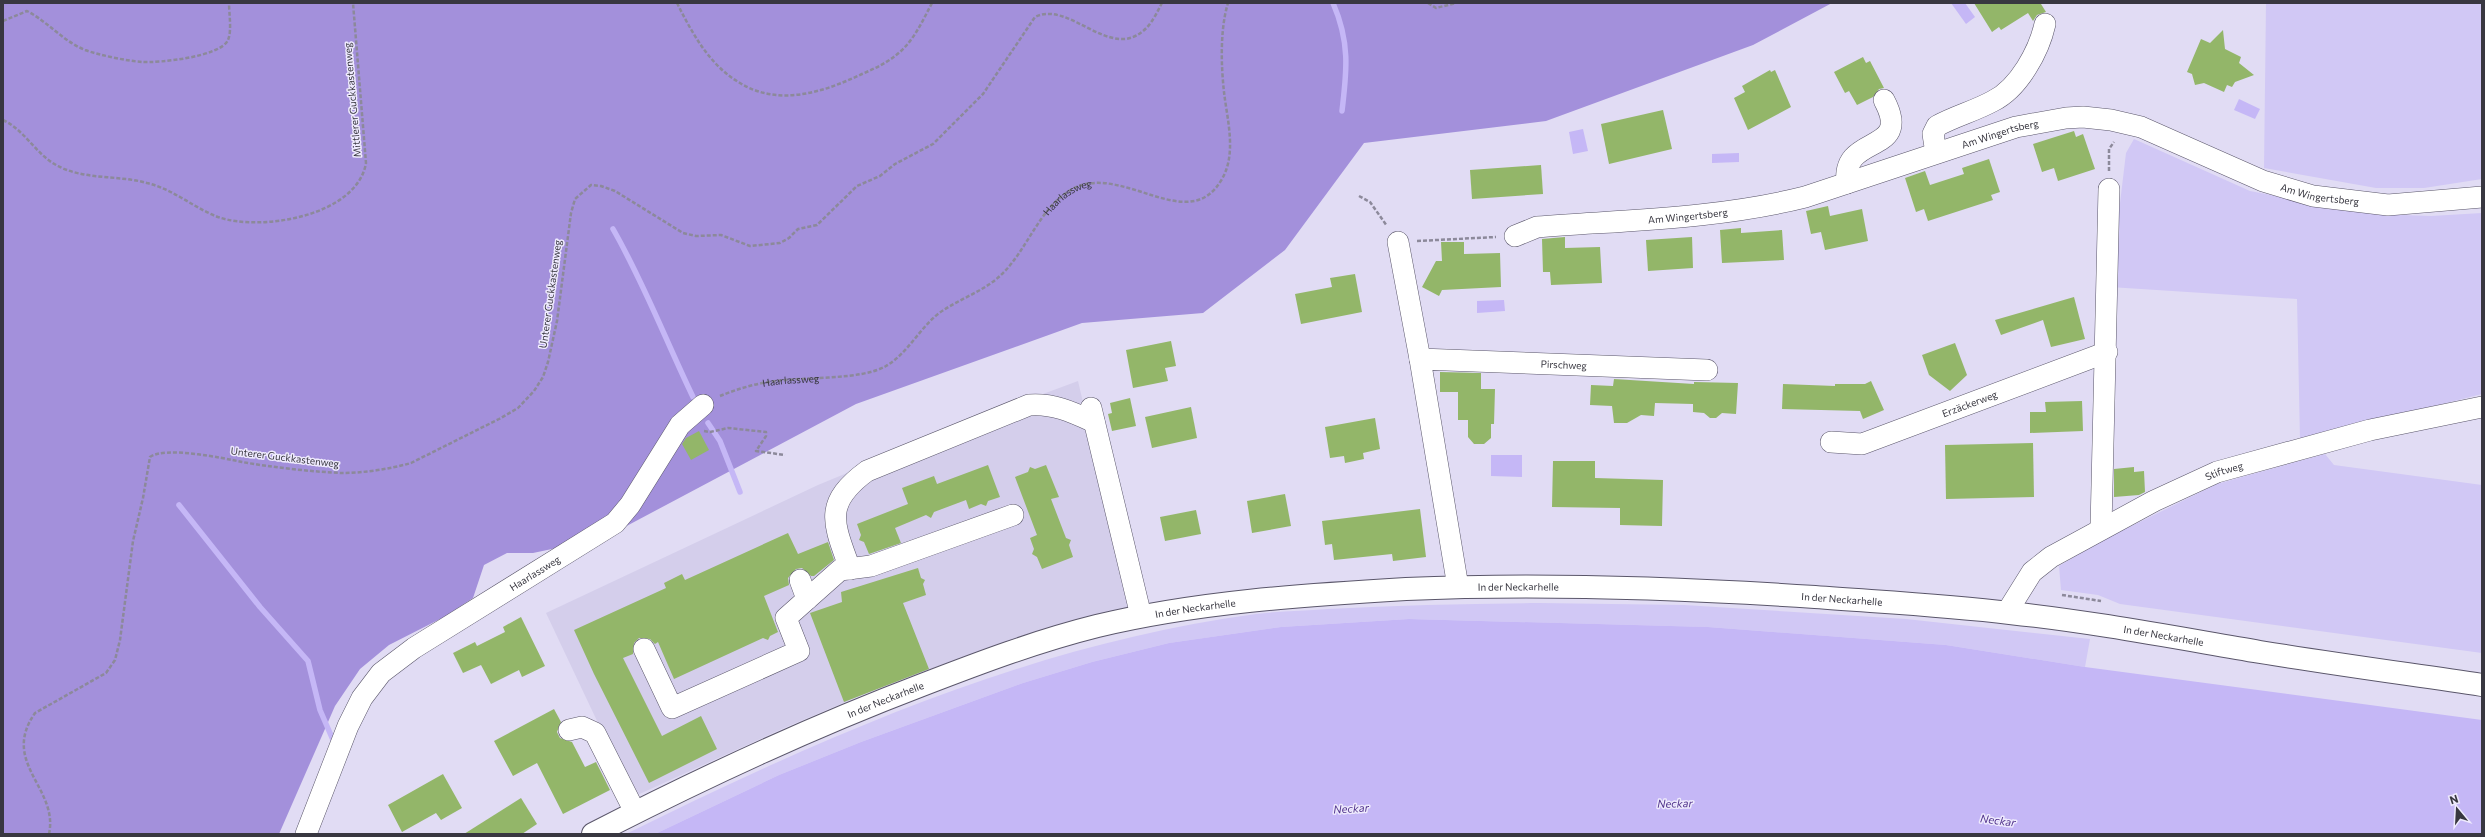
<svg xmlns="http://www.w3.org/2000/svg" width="2485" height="837" viewBox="0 0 2485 837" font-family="Commissioner,sans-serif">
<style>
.built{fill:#d4ceeb}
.green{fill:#d1c8f5}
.forest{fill:#a390db}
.water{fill:#c5b7f6}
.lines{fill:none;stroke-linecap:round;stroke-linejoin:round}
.stream{stroke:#c5b7f6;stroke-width:5.5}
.building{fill:#93b669}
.minor-casing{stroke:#5a566a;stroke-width:22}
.major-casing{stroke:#5a566a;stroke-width:24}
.path{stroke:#8c899a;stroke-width:2.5;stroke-dasharray:4 2;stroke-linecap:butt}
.minor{stroke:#fff;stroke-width:21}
.major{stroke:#fff;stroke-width:22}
.labels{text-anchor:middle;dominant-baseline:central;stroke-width:3;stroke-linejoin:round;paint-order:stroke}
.street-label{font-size:10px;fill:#383740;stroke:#eeeafd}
.water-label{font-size:11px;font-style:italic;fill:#51338c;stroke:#eeeafd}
</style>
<rect width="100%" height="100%" fill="#e1dcf4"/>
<polygon class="built" points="1078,381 1131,607 1063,623 1007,641 881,687 784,728 633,797 546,613 818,485 997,411"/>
<g class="green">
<polygon points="2266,3 2482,3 2482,179 2424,188 2376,188 2264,168"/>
<polygon points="2134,139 2250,191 2372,214 2431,216 2482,213 2482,394 2300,440 2297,299 2110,287 2126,153"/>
<polygon points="2325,454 2334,465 2482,485 2482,653 2120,604 2098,595 2061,590 2059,566 2101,541 2217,484"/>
<path d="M1539 603 1684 605 1906 619 2090 639 2085 667 1946 645 1708 627 1409 619 1281 627 1169 643 1092 662 1023 683 861 742 779 775 655 834H626C827 735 1032 644 1256 614 1280 611 1304 611 1328 609 1398 605 1468 604 1539 603Z"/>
</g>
<polygon class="forest" points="3,3 1832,3 1753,45 1546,121 1364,143 1285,250 1203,313 1082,323 856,404 604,538 533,553 507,553 484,565 473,598 446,616 389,645 360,669 335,706 279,834 3,834"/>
<g class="water">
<polygon points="1951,3 1965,3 1975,17 1966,24"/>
<polygon points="2239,99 2260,109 2255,119 2234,110"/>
<polygon points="1583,129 1588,151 1573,154 1569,132"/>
<polygon points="1739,153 1739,162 1712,163 1712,154"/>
<polygon points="1504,300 1505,311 1477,313 1477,301"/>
<polygon points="1491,455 1522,455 1522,477 1491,476"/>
<polygon points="1409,619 1708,627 1946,645 2085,667 2482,720 2482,834 655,834 779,775 861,742 1023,683 1092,662 1169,643 1281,627"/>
</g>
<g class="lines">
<g class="stream">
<path d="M1333 3C1350 42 1347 70 1342 111"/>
<path d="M613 229C644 283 666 341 693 397"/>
<polyline points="708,423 720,441 740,492"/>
<polyline points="179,505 260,607 308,661 320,710 333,740"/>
</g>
</g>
<g class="building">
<polygon points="1974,3 2043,3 2041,4 2046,12 2037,15 2033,21 2028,13 2001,30 1999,27 1992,32"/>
<polygon points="2223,30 2225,49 2241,57 2239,63 2254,75 2235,82 2232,87 2227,85 2224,92 2204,83 2195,85 2192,74 2187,72 2201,39 2210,43"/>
<polygon points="1863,57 1866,63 1870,61 1884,88 1879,89 1873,97 1857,105 1849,91 1845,93 1834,72"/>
<polygon points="1770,70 1771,72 1775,70 1791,107 1748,130 1734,98 1745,92 1742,86"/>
<polygon points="1663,110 1672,149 1609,164 1601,124"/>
<polygon points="2074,131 2076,137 2083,134 2095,169 2058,181 2054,168 2042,172 2033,144"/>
<polygon points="1989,159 2000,192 1991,195 1993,200 1928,221 1924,209 1916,212 1905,178 1925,171 1930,185 1964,174 1962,168"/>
<polygon points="1541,165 1543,194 1472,199 1470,170"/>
<polygon points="1828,206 1830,216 1862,209 1868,241 1825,250 1821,232 1811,234 1806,211"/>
<polygon points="1741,228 1741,233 1782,230 1784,260 1722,263 1720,230"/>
<polygon points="1565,237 1565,248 1600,247 1602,283 1551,285 1550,272 1543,272 1542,239"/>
<polygon points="1692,237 1693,268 1648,271 1646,240"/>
<polygon points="1441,242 1464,242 1464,254 1500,253 1501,287 1442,290 1439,296 1422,287 1436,261 1442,261"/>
<polygon points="1355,274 1362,312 1301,324 1295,294 1332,287 1330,278"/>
<polygon points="2074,297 2085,339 2051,347 2043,320 2001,335 1995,320"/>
<polygon points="1171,341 1176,366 1165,368 1168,381 1133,388 1126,350"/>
<polygon points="1955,343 1967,375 1950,391 1929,375 1922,355"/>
<polygon points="1440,372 1481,373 1481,389 1495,389 1494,424 1491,424 1491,438 1484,444 1474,444 1468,437 1468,420 1458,420 1458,392 1440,392"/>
<polygon points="1614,379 1694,384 1694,382 1738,383 1736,414 1722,413 1716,418 1710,418 1704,413 1693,412 1693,404 1655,403 1654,416 1641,415 1627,423 1614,423 1612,406 1590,405 1591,385 1613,386"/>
<polygon points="1871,381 1884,410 1863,419 1860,411 1782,409 1783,384 1835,386 1835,384 1865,384"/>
<polygon points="1130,398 1136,426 1112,431 1108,414 1112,413 1110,403"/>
<polygon points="2082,401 2083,431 2030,433 2030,412 2046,412 2045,402"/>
<polygon points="1191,407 1197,438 1152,448 1145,417"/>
<polygon points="1375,418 1380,449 1363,453 1364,459 1345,463 1344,456 1330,458 1325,427"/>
<polygon points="699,431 709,450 691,460 682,444 686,438"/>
<polygon points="2033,443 2034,497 1946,499 1945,445"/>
<polygon points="1553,461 1595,461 1595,478 1663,480 1662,526 1620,525 1620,508 1552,507"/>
<polygon points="988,465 1000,497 988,501 986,506 981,504 969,509 966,500 934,512 931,518 926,515 895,528 901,543 869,554 864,542 859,540 861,535 857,524 908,504 902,488 934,476 937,484"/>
<polygon points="1046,465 1059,497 1051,499 1066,538 1071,540 1069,545 1073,557 1042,569 1037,557 1032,554 1034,549 1030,538 1037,535 1015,477 1028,472 1030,467 1035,469"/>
<polygon points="2134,467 2134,472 2144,471 2145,492 2139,495 2114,497 2114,469"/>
<polygon points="1285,494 1291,526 1252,533 1247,501"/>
<polygon points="1420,509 1426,557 1393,561 1392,554 1334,560 1332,544 1325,545 1322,521"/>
<polygon points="1196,510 1201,534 1165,541 1160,517"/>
<polygon points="788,533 798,554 828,542 834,560 814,576 811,576 802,568 796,569 788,578 789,585 764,596 778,632 770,636 768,640 763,638 674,679 658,642 655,644 650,639 639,638 634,643 633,654 623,658 662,736 701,716 717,749 649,783 594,674 574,630 666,588 664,583 682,574 685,580"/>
<polygon points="918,568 921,578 925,580 923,584 926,595 903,603 929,669 844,702 810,613 842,602 841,592"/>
<polygon points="521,617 545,666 522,677 519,670 491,684 481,665 463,673 453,653 475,642 477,646 505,632 503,627"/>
<polygon points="554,709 561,722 557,732 560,738 572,742 585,767 596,762 610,790 563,814 537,763 513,776 494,741"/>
<polygon points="443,774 462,808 441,820 436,813 402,832 388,805"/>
<polygon points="521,798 537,824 522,834 464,834"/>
</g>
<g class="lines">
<g class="minor-casing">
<g id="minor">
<path d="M1936 153 1933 134 1937 126C1955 116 1975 111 1993 101 2019 88 2039 51 2045 24"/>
<path d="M1847 183C1841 132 1914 156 1884 100"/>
<path id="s2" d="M1515 236 1537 227C1626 220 1717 219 1805 197L2016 127 2066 118 2083 117 2111 120 2141 127 2263 181 2313 196 2388 205 2482 197"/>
<polyline points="1398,242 1420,359"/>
<polyline points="1091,408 1141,616"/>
<path id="s3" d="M1831 442 1862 444 2107 352"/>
<polyline points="2101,528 2109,189"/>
<path d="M850 569C834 524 822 504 867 471L1029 405C1053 403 1072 412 1094 422"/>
<polyline points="800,580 807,599"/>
<path id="s4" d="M1458 587 1420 359 1707 370"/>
<path id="s5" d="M2007 612 2032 572 2051 557 2154 501 2217 472 2370 430 2482 407"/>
<polyline points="644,649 672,708 799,651 786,618 840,570 871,566 1013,515"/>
<polyline points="569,730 582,727 595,733 635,812"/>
<path id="s6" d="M306 834 348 726 362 698 381 673 414 648 615 523 630 505 680 425 703 405"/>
</g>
</g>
<g class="major-casing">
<g id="major">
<path id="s7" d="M593 834C700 779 809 728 922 685 979 663 1037 641 1097 626 1197 602 1304 595 1406 589 1543 583 1679 588 1815 597 1880 602 1945 605 2010 613 2094 622 2177 638 2260 652 2334 664 2408 674 2482 685"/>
</g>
</g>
<g class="path">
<path d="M677 3C692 33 710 66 740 83 779 107 824 92 862 74 876 68 889 62 901 51 915 38 923 20 932 3"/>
<polyline points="1428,3 1436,8 1456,3"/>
<path d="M3 21 27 11C48 22 63 41 85 50 99 55 127 61 142 62 159 63 220 57 228 40 232 31 229 13 229 3"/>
<path d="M3 120C26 131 36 155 58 166 84 180 119 175 147 183 173 189 194 208 218 217 261 232 357 216 366 163L353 3"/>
<polyline points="2109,171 2109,149 2114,142"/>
<polyline points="1359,196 1370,202 1387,226"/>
<polyline points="1417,241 1496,237"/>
<path id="s1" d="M720 396C737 389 757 383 776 381 805 377 862 380 886 366 908 353 919 329 938 314 958 299 983 292 1001 275 1029 249 1041 201 1079 186 1128 168 1190 235 1222 179 1237 153 1227 119 1224 92 1221 65 1220 29 1228 3"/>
<polyline points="704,431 710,432 728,428 766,432 766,436 756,451 785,455"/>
<polyline points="2062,595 2101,601"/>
<path d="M49 834C59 788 0 763 35 713L106 673 115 660 120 640 133 541 143 498 150 457C165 446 223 458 242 462 270 467 314 472 342 473 364 473 390 469 411 463L499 419 518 408 534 391 543 377 548 362 557 321 571 213 575 199 591 185 601 186 615 191 683 233 696 236 721 235 750 246 780 243 789 238 798 229 817 225 857 186 880 176 895 164 933 144 983 94 1035 17C1069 0 1109 60 1143 31 1152 24 1157 12 1162 3"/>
</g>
<use href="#minor" class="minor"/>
<use href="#major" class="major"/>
</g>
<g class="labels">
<g class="street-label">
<text transform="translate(352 100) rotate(-95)">Mittlerer Guckkastenweg</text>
<text stroke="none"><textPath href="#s2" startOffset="499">Am Wingertsberg</textPath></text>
<text stroke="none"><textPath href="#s2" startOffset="835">Am Wingertsberg</textPath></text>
<text stroke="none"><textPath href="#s1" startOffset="422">Haarlassweg</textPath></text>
<text stroke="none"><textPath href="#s2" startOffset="175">Am Wingertsberg</textPath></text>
<text transform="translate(550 294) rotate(-82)">Unterer Guckkastenweg</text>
<text stroke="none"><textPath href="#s4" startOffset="375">Pirschweg</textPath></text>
<text stroke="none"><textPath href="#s1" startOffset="73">Haarlassweg</textPath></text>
<text stroke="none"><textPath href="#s3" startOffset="146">Erzäckerweg</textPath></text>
<text transform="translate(285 457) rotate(7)">Unterer Guckkastenweg</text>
<text stroke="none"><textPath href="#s5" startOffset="265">Stiftweg</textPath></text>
<text stroke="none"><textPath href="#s6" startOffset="362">Haarlassweg</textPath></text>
<text stroke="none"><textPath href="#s7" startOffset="970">In der Neckarhelle</textPath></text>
<text stroke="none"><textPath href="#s7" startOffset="1294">In der Neckarhelle</textPath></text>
<text stroke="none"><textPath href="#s7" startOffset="646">In der Neckarhelle</textPath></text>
<text stroke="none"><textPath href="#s7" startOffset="1618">In der Neckarhelle</textPath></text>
<text stroke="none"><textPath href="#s7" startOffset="322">In der Neckarhelle</textPath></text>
</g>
<g class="water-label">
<text transform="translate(1675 803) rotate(-1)">Neckar</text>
<text transform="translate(1351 808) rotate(-3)">Neckar</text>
<text transform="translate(1998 820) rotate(7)">Neckar</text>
</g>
</g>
<rect width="2485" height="837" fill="none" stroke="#383740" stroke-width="8"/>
<g transform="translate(2457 809) rotate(342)" stroke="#eeeafd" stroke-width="3" paint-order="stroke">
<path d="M0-3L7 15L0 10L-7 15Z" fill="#383740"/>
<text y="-6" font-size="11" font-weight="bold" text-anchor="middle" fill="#383740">N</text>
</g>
</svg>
